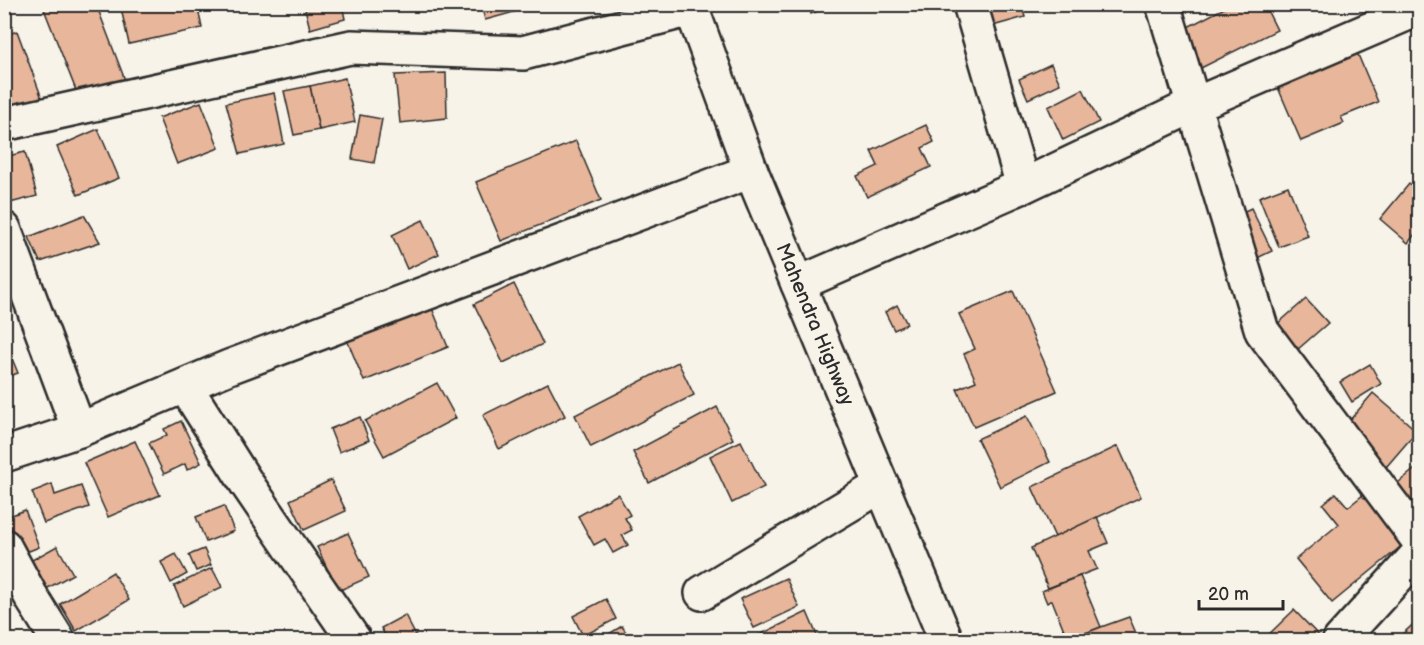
<svg xmlns="http://www.w3.org/2000/svg" width="1424" height="645" viewBox="0 0 1424 645" font-family="'Balsamiq Sans',sans-serif">
<style>
.building{fill:#e8b69a;stroke:#2b2b2b;stroke-width:1.5}
.lines{fill:none;stroke-linecap:round;stroke-linejoin:round}
.minor-casing{stroke:#2b2b2b;stroke-width:38}
.trunk-casing{stroke:#2b2b2b;stroke-width:38}
.minor{stroke:#f7f3e8;stroke-width:33}
.trunk{stroke:#f7f3e8;stroke-width:33}
.labels{text-anchor:middle;dominant-baseline:central;stroke-width:4.5;stroke-linejoin:round;paint-order:stroke}
.street-label{font-size:20px;fill:#2b2b2b;stroke:#f7f3e8}
</style>
<rect width="100%" height="100%" fill="#f7f3e8"/>
<filter id="ink" filterUnits="userSpaceOnUse"><feTurbulence type="fractalNoise" baseFrequency=".0167" numOctaves="2"/><feDisplacementMap in="SourceGraphic" scale="12" xChannelSelector="R" yChannelSelector="G"/><feConvolveMatrix kernelMatrix="1 2 1 2 8 2 1 2 1" color-interpolation-filters="sRGB"/></filter>
<g filter="url(#ink)">
<g class="building">
<polygon points="42,4 96,4 125,80 79,98"/>
<polygon points="120,4 197,4 202,28 129,44"/>
<polygon points="304,4 342,4 345,19 310,29"/>
<polygon points="481,4 543,4 485,20"/>
<polygon points="808,4 834,4 811,14"/>
<polygon points="982,4 1021,4 1025,17 989,27"/>
<polygon points="1232,4 1264,4 1277,30 1197,70 1178,32"/>
<polygon points="17,31 43,101 4,115 4,36"/>
<polygon points="1356,50 1378,102 1341,117 1344,123 1301,141 1276,83"/>
<polygon points="1051,64 1060,84 1028,99 1019,79"/>
<polygon points="446,73 447,118 400,123 395,75"/>
<polygon points="345,78 355,122 319,130 310,86"/>
<polygon points="310,86 319,130 294,135 284,91"/>
<polygon points="1083,89 1099,122 1063,140 1048,107"/>
<polygon points="274,93 284,144 240,154 226,103"/>
<polygon points="201,102 219,148 177,164 159,118"/>
<polygon points="360,115 382,119 374,163 352,159"/>
<polygon points="926,125 934,142 922,148 931,167 867,197 857,176 878,166 871,151"/>
<polygon points="98,129 119,178 78,195 57,147"/>
<polygon points="576,141 601,200 501,241 476,182"/>
<polygon points="25,152 37,196 6,204 4,157"/>
<polygon points="1409,184 1420,193 1420,228 1408,243 1380,219"/>
<polygon points="1288,186 1308,236 1279,247 1259,197"/>
<polygon points="1251,208 1272,251 1251,261 1230,218"/>
<polygon points="84,215 100,242 40,262 29,237"/>
<polygon points="423,220 439,254 407,269 392,235"/>
<polygon points="514,284 543,344 503,363 474,304"/>
<polygon points="1013,291 1057,391 974,427 957,389 976,381 964,354 975,349 959,314"/>
<polygon points="1306,299 1328,323 1297,350 1275,326"/>
<polygon points="429,301 448,347 364,381 345,335"/>
<polygon points="897,305 907,324 894,330 885,312"/>
<polygon points="4,339 18,373 4,378"/>
<polygon points="678,362 694,395 591,447 575,415"/>
<polygon points="1370,364 1381,384 1352,402 1340,382"/>
<polygon points="437,383 456,418 384,456 365,421"/>
<polygon points="548,383 565,416 499,449 483,415"/>
<polygon points="1373,393 1417,431 1381,473 1337,435"/>
<polygon points="717,407 733,439 649,483 633,452"/>
<polygon points="1027,416 1050,462 1000,487 977,439"/>
<polygon points="360,417 369,440 339,452 330,429"/>
<polygon points="181,421 201,463 187,470 185,464 164,474 149,443 167,435 164,429"/>
<polygon points="135,441 160,495 108,517 84,463"/>
<polygon points="741,441 764,487 732,503 710,456"/>
<polygon points="1118,446 1141,497 1055,537 1032,487"/>
<polygon points="1420,465 1420,518 1394,486"/>
<polygon points="331,480 346,511 304,530 290,500"/>
<polygon points="52,484 55,495 81,486 89,507 44,523 32,492"/>
<polygon points="1336,493 1348,507 1363,495 1404,544 1332,603 1296,559 1339,524 1323,504"/>
<polygon points="618,494 630,515 625,518 632,530 622,535 628,545 613,553 605,539 594,545 578,516"/>
<polygon points="224,506 234,531 206,542 196,517"/>
<polygon points="25,510 39,547 19,555 4,518"/>
<polygon points="1097,517 1108,543 1089,551 1097,569 1048,588 1031,548"/>
<polygon points="348,533 369,577 338,591 317,547"/>
<polygon points="57,546 73,574 39,593 23,565"/>
<polygon points="204,549 211,565 196,571 189,555"/>
<polygon points="176,554 187,574 171,583 161,562"/>
<polygon points="212,568 222,587 183,606 174,586"/>
<polygon points="113,572 129,600 76,631 60,604"/>
<polygon points="1080,576 1101,627 1068,640 1052,600 1047,603 1042,591"/>
<polygon points="786,578 799,607 754,628 740,599"/>
<polygon points="606,599 616,619 583,636 573,616"/>
<polygon points="1294,610 1322,639 1321,640 1263,640"/>
<polygon points="807,612 819,640 757,640 755,637"/>
<polygon points="405,615 418,640 388,640 381,628"/>
<polygon points="1129,617 1139,640 1068,640 1101,627"/>
<polygon points="1420,618 1420,640 1396,640"/>
<polygon points="622,626 631,640 599,640"/>
</g>
<g class="lines">
<g class="minor-casing">
<g id="minor">
<polyline points="970,4 1023,186"/>
<polyline points="1163,4 1262,331 1420,542"/>
<polyline points="4,124 351,47 523,53 691,9"/>
<polyline points="4,229 79,430"/>
<polyline points="798,284 1023,186 1194,105 1420,8"/>
<polyline points="185,386 247,484 354,640"/>
<polyline points="4,455 79,430 229,367 751,171"/>
<polyline points="4,546 33,600 58,640"/>
<polyline points="702,593 882,485"/>
<polyline points="1340,640 1420,552"/>
</g>
</g>
<g class="trunk-casing">
<g id="trunk">
<path id="s1" d="M690 4 751 171 946 640"/>
</g>
</g>
<use href="#minor" class="minor"/>
<use href="#trunk" class="trunk"/>
</g>
</g>
<g class="labels">
<g class="street-label">
<text stroke="none"><textPath href="#s1" startOffset="344">Mahendra Highway</textPath></text>
</g>
</g>
<rect width="1424" height="645" fill="none" stroke="#f7f3e8" stroke-width="24"/>
<rect x="12" y="12" width="1400" height="621" fill="none" stroke="#2b2b2b" stroke-width="2" filter="url(#ink)"/>
<path d="M1199 600v9h84v-9" fill="none" stroke="#2b2b2b" stroke-width="3"/>
<text x="1208" y="600" font-size="18" fill="#2b2b2b" stroke="#f7f3e8" stroke-width="4.5" paint-order="stroke">20 m</text>
</svg>
